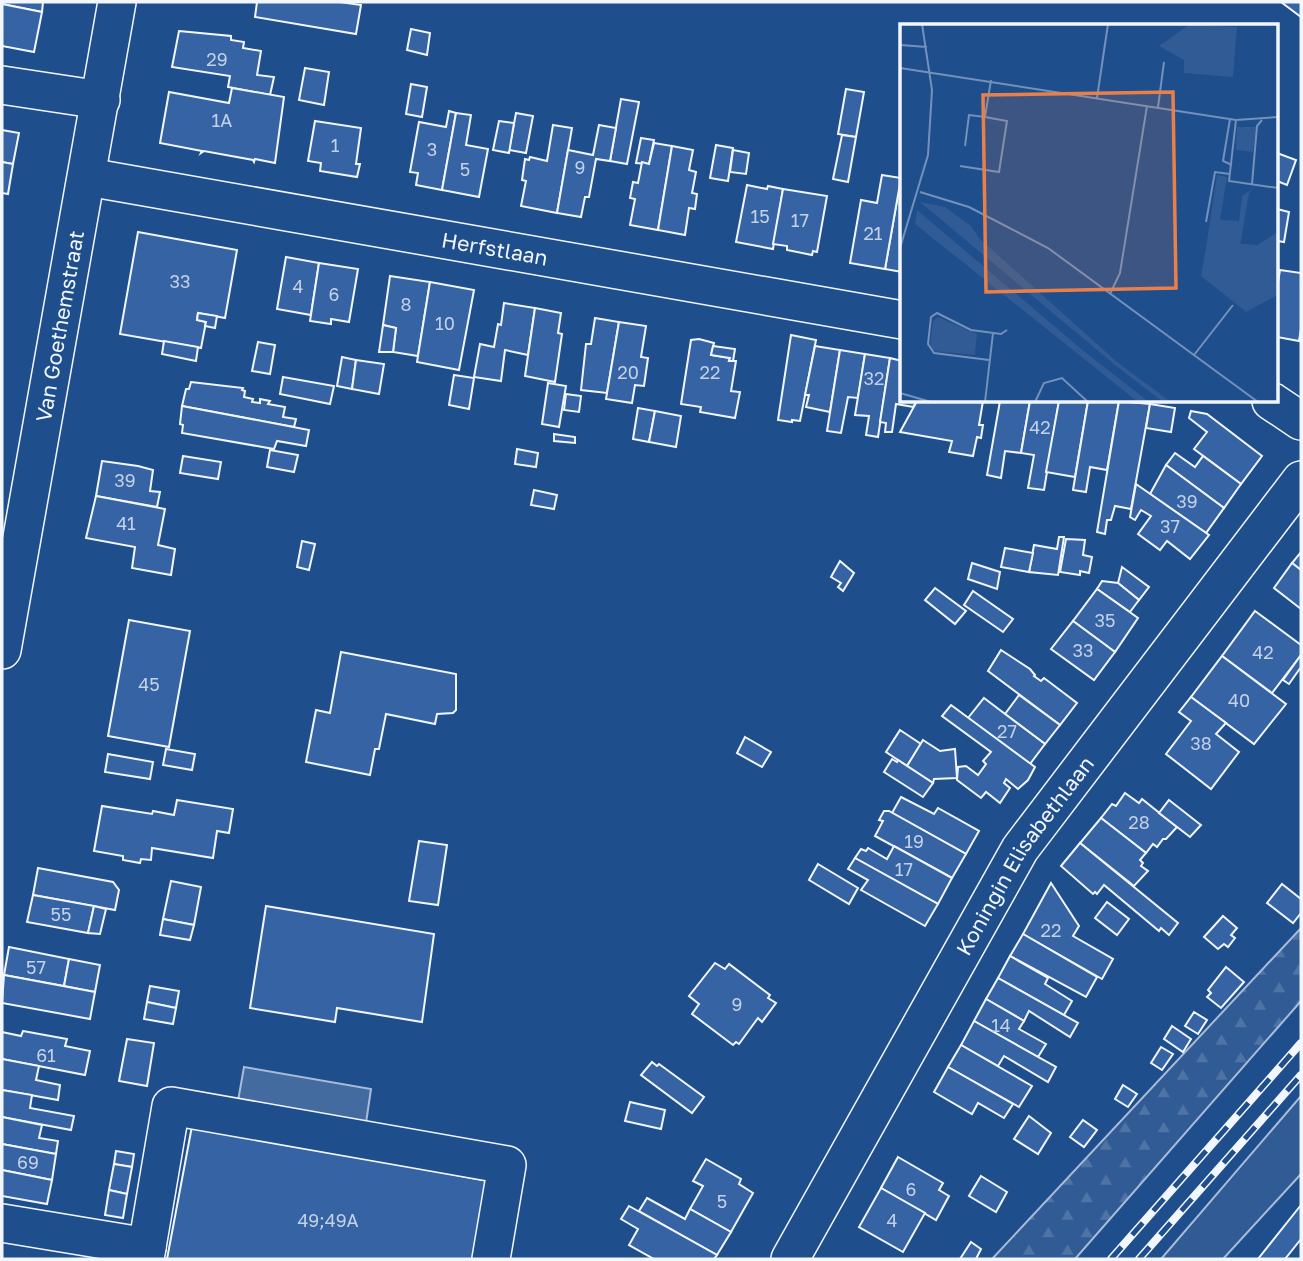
<svg xmlns="http://www.w3.org/2000/svg" width="1303" height="1261" viewBox="0 0 1303 1261" font-family="'Golos Text',sans-serif">
<style>
.built{fill:#305b95;stroke:#a8bbd7;stroke-width:2}
.forest{fill:url(#forest-firs);stroke:#a8bbd7;stroke-width:2}
.water{fill:#446ba0;stroke:#a8bbd7;stroke-width:2}
.building{fill:#3563a3;stroke:#f2f6ff;stroke-width:2}
.lines{fill:none;stroke-linecap:round;stroke-linejoin:round}
.minor-casing{stroke:#f2f6ff;stroke-width:40}
.minor{stroke:#1f4e8c;stroke-width:37}
.rail-casing{stroke:#f2f6ff;stroke-width:8}
.rail{stroke:#1f4e8c;stroke-width:5;stroke-dasharray:16;stroke-linecap:butt}
.labels{text-anchor:middle;dominant-baseline:central;stroke-width:5;stroke-linejoin:round;paint-order:stroke}
.number-label{font-size:18px;fill:#c3d1e8}
.street-label{font-size:21px;fill:#f2f6ff;stroke:#1f4e8c}
.inset-road{fill:none;stroke:#7391ba;stroke-width:2}
.view{fill:#ea8049;fill-opacity:0.15;stroke:#ea8049;stroke-width:3.5}
.inset-edge{fill:none;stroke:#f2f6ff;stroke-width:3.5}
</style>
<defs>
<pattern id="forest-firs" width="22" height="20" patternUnits="userSpaceOnUse" patternTransform="scale(1.75)"><rect width="22" height="20" fill="#305b95"/><path d="M5 1l3.5 6h-7zM16 11l3.5 6h-7z" fill="#4e73a5"/></pattern>
</defs>
<rect width="100%" height="100%" fill="#1f4e8c"/>
<polygon class="built" points="1301,1096 1301,1174 1223,1259 1161,1259"/>
<polygon class="forest" points="1301,928 1301,1001 1075,1259 992,1259"/>
<polygon class="water" points="244,1067 371,1089 366,1123 238,1101"/>
<g class="building">
<polygon points="2,2 43,2 42,12 2,4"/>
<polygon points="257,2 340,2 361,5 356,34 255,17"/>
<polygon points="1281,2 1301,2 1301,17"/>
<polygon points="2,4 42,12 34,52 2,46"/>
<polygon points="411,29 430,33 427,55 407,50"/>
<polygon points="179,31 231,36 231,40 244,42 243,48 261,51 257,75 274,77 270,95 228,87 230,76 172,67"/>
<polygon points="305,68 329,72 324,105 299,100"/>
<polygon points="411,84 427,87 422,117 406,114"/>
<polygon points="232,88 284,97 275,163 255,159 254,162 253,160 204,151 201,153 202,151 160,143 169,92 229,103"/>
<polygon points="846,89 864,92 856,137 838,134"/>
<polygon points="621,99 639,102 627,164 610,161"/>
<polygon points="449,111 456,113 442,190 416,185 418,173 410,172 419,122 446,127"/>
<polygon points="456,113 471,115 466,145 488,149 479,197 442,190"/>
<polygon points="516,113 533,116 526,153 509,150"/>
<polygon points="315,121 361,128 356,164 360,164 357,177 320,171 321,163 308,161"/>
<polygon points="499,121 514,123 509,153 493,150"/>
<polygon points="553,125 572,128 557,213 521,206 526,181 522,180 525,159 529,160 530,157 547,161"/>
<polygon points="599,125 616,128 610,161 596,159 589,197 585,197 581,217 557,213 568,150 593,155"/>
<polygon points="2,130 19,133 13,164 2,162"/>
<polygon points="842,135 856,137 848,182 833,179"/>
<polygon points="641,138 654,140 649,164 636,163"/>
<polygon points="654,143 672,146 658,230 630,225 635,199 630,198 633,182 638,183 642,162 649,164"/>
<polygon points="716,145 733,148 728,181 710,178"/>
<polygon points="672,146 693,150 689,170 696,172 692,193 697,194 695,209 689,208 685,235 658,230"/>
<polygon points="733,150 749,153 746,174 730,172"/>
<polygon points="1277,153 1296,160 1287,185 1277,181"/>
<polygon points="2,162 13,164 8,194 2,193"/>
<polygon points="902,172 902,272 885,269"/>
<polygon points="882,175 901,178 885,269 850,263 861,200 877,203"/>
<polygon points="747,185 767,189 768,186 783,189 773,249 736,242"/>
<polygon points="783,189 827,196 817,252 813,251 812,255 787,250 787,246 773,244"/>
<polygon points="1277,209 1289,212 1284,242 1277,241"/>
<polygon points="138,232 237,250 225,318 198,313 197,320 206,322 201,348 120,334"/>
<polygon points="286,257 319,263 311,315 277,309"/>
<polygon points="319,263 358,269 349,322 331,319 331,324 310,321"/>
<polygon points="1280,270 1301,273 1301,329 1299,341 1277,337 1277,288"/>
<polygon points="390,276 430,282 418,356 393,352 396,328 383,325"/>
<polygon points="430,282 474,290 459,370 417,362"/>
<polygon points="504,303 535,308 528,355 505,350 501,381 474,377 480,344 494,347 498,324 501,325"/>
<polygon points="535,308 561,313 558,333 562,334 555,382 525,376"/>
<polygon points="198,313 217,316 215,328 205,326 206,322 197,320"/>
<polygon points="595,318 619,322 607,393 581,390 586,344 591,344"/>
<polygon points="619,322 646,326 641,357 648,358 644,386 635,385 632,403 606,399"/>
<polygon points="383,325 396,328 393,352 379,352"/>
<polygon points="791,335 816,340 800,421 792,420 792,422 778,420"/>
<polygon points="699,339 714,343 711,355 730,358 729,361 736,361 731,391 740,392 735,418 700,412 701,407 681,404 691,340"/>
<polygon points="164,341 198,347 196,361 162,354"/>
<polygon points="258,342 275,345 270,374 252,371"/>
<polygon points="713,346 735,349 733,361 729,361 730,358 711,355"/>
<polygon points="815,346 840,350 830,412 806,407 809,395 805,395"/>
<polygon points="840,350 865,354 858,398 848,397 841,433 827,431"/>
<polygon points="865,354 890,358 878,437 866,435 869,416 855,415"/>
<polygon points="342,357 356,360 352,389 337,386"/>
<polygon points="890,358 902,361 902,401 917,401 913,407 896,404 892,432 885,432 886,423 880,422"/>
<polygon points="356,360 384,364 379,394 352,389"/>
<polygon points="454,375 474,378 469,409 449,405"/>
<polygon points="283,377 334,386 330,404 280,394"/>
<polygon points="191,382 243,388 242,390 245,391 244,397 253,399 252,402 260,403 260,399 270,401 268,404 285,407 283,417 296,419 294,427 182,406 186,389 189,389"/>
<polygon points="548,383 566,386 559,427 542,424"/>
<polygon points="566,394 581,396 579,412 564,410"/>
<polygon points="917,401 983,401 979,425 983,425 981,438 977,437 973,456 949,452 952,441 900,432"/>
<polygon points="1000,401 1030,401 1021,453 1005,451 1001,478 987,475"/>
<polygon points="1030,401 1059,401 1044,490 1028,488 1034,455 1021,453"/>
<polygon points="1059,401 1088,401 1075,477 1046,472"/>
<polygon points="1088,401 1119,401 1107,470 1090,467 1086,492 1073,490"/>
<polygon points="1119,401 1150,404 1131,509 1115,506 1111,520 1107,520 1105,534 1097,532"/>
<polygon points="1150,404 1175,408 1171,432 1146,428"/>
<polygon points="182,406 309,430 306,446 277,441 274,449 182,433 183,425 180,424"/>
<polygon points="638,408 655,411 649,442 633,439"/>
<polygon points="655,411 681,416 676,447 649,442"/>
<polygon points="1191,411 1207,414 1262,456 1241,484 1194,449 1207,432 1189,418"/>
<polygon points="554,434 575,437 575,443 554,441"/>
<polygon points="517,449 538,453 536,467 515,464"/>
<polygon points="270,450 298,455 294,472 267,467"/>
<polygon points="1175,453 1195,467 1203,456 1241,484 1224,508 1166,465"/>
<polygon points="183,456 221,462 218,479 180,473"/>
<polygon points="102,461 138,466 153,470 150,491 160,492 157,507 96,496"/>
<polygon points="1166,465 1224,508 1206,533 1150,494"/>
<polygon points="1136,484 1209,535 1190,559 1167,541 1160,550 1138,534 1151,516 1141,510 1135,520 1130,517"/>
<polygon points="534,490 557,495 554,509 531,505"/>
<polygon points="96,496 165,509 158,545 175,549 171,575 132,568 135,547 86,538"/>
<polygon points="1059,537 1064,537 1058,575 1029,572 1034,545 1057,549"/>
<polygon points="1066,539 1085,540 1083,555 1092,557 1089,573 1080,571 1080,575 1060,572"/>
<polygon points="302,541 315,544 309,570 297,567"/>
<polygon points="1005,548 1033,553 1029,572 1001,567"/>
<polygon points="1301,552 1301,570 1292,563"/>
<polygon points="840,561 854,573 843,591 838,587 841,583 831,577"/>
<polygon points="972,563 1000,572 997,589 968,579"/>
<polygon points="1292,563 1301,570 1301,609 1274,588"/>
<polygon points="1122,567 1149,587 1139,600 1118,583"/>
<polygon points="1102,581 1118,583 1139,600 1130,612 1097,589"/>
<polygon points="935,588 966,611 955,624 925,600"/>
<polygon points="1097,589 1138,618 1115,652 1073,621"/>
<polygon points="973,591 1013,619 1003,632 964,605"/>
<polygon points="1255,611 1301,645 1301,655 1272,693 1222,656"/>
<polygon points="129,620 190,631 169,747 108,736"/>
<polygon points="1073,621 1115,652 1094,680 1051,649"/>
<polygon points="1001,650 1030,669 1035,675 1034,676 1041,681 1044,678 1077,703 1060,725 988,671"/>
<polygon points="341,652 456,674 456,710 453,713 437,714 435,724 386,714 379,749 375,749 370,775 306,762 316,710 330,713"/>
<polygon points="1301,655 1301,667 1289,684 1283,680"/>
<polygon points="1222,656 1286,704 1254,744 1191,697"/>
<polygon points="1019,695 1060,725 1045,744 1005,714"/>
<polygon points="1191,697 1226,723 1216,734 1239,752 1211,789 1166,754 1191,721 1179,712"/>
<polygon points="984,698 1045,744 1030,764 968,718"/>
<polygon points="951,705 1035,767 1028,780 1018,789 1006,779 1004,783 1010,788 1000,803 986,792 981,798 957,780 958,767 966,766 978,775 986,764 983,761 991,752 942,716"/>
<polygon points="900,730 921,744 907,766 886,752"/>
<polygon points="745,737 771,752 762,767 737,753"/>
<polygon points="923,740 940,751 955,749 957,778 934,779 933,783 907,766"/>
<polygon points="166,749 195,754 192,770 163,765"/>
<polygon points="108,754 153,762 150,779 105,772"/>
<polygon points="892,759 897,762 898,760 933,783 923,797 884,772"/>
<polygon points="1125,793 1139,803 1142,799 1177,827 1166,839 1163,839 1157,847 1153,844 1146,853 1101,818 1112,804 1116,806"/>
<polygon points="901,797 934,814 938,808 979,831 966,854 892,813"/>
<polygon points="177,800 233,809 229,833 217,831 213,858 152,848 151,860 141,859 140,863 123,860 123,856 94,851 102,806 152,814 153,811 174,815"/>
<polygon points="1169,800 1201,825 1190,837 1159,813"/>
<polygon points="884,811 889,811 966,854 952,878 875,836 883,821 879,820"/>
<polygon points="1101,818 1146,853 1140,860 1143,863 1141,866 1148,871 1134,886 1080,843"/>
<polygon points="419,841 447,845 438,905 409,901"/>
<polygon points="1080,843 1178,923 1169,935 1161,928 1159,931 1104,885 1097,894 1095,892 1093,894 1061,866"/>
<polygon points="894,846 952,878 938,904 855,858 861,849 866,851 868,848 887,859"/>
<polygon points="855,858 938,904 925,926 861,890 868,880 848,869"/>
<polygon points="818,864 858,888 849,904 809,880"/>
<polygon points="38,868 113,882 119,890 115,910 33,895"/>
<polygon points="171,881 201,887 194,925 163,919"/>
<polygon points="1051,883 1079,926 1073,936 1113,959 1102,979 1023,934"/>
<polygon points="1282,884 1301,899 1301,913 1293,923 1267,903"/>
<polygon points="33,895 94,906 88,933 27,922"/>
<polygon points="1107,902 1129,919 1117,935 1095,918"/>
<polygon points="94,906 106,909 100,934 88,933"/>
<polygon points="266,906 434,934 422,1022 337,1008 335,1022 250,1008"/>
<polygon points="1223,916 1237,928 1231,935 1235,938 1228,947 1224,944 1218,949 1204,937"/>
<polygon points="163,919 194,925 190,940 160,935"/>
<polygon points="1023,934 1097,977 1086,997 1010,956"/>
<polygon points="9,947 69,959 64,986 4,975"/>
<polygon points="1010,956 1048,978 1045,984 1072,1001 1064,1015 998,978"/>
<polygon points="69,959 100,965 95,992 64,986"/>
<polygon points="715,963 725,969 729,964 770,995 768,998 776,1003 762,1022 758,1018 739,1044 736,1042 733,1045 692,1014 699,1004 689,996"/>
<polygon points="1226,967 1244,982 1221,1008 1207,997 1211,993 1208,990"/>
<polygon points="4,975 95,992 90,1019 2,1003"/>
<polygon points="998,978 1078,1023 1070,1037 1029,1011 1024,1021 986,999"/>
<polygon points="150,986 179,991 176,1008 147,1002"/>
<polygon points="986,999 1024,1021 1019,1029 1046,1044 1038,1057 974,1021"/>
<polygon points="147,1002 176,1008 173,1024 144,1019"/>
<polygon points="1194,1012 1207,1020 1198,1034 1185,1026"/>
<polygon points="974,1021 1056,1067 1048,1082 1004,1056 998,1066 961,1045"/>
<polygon points="1172,1026 1191,1039 1183,1052 1164,1039"/>
<polygon points="23,1031 67,1039 65,1046 90,1051 85,1075 2,1059 2,1032 21,1036"/>
<polygon points="127,1039 154,1043 147,1086 119,1081"/>
<polygon points="961,1045 1032,1086 1019,1107 948,1067"/>
<polygon points="1161,1047 1173,1054 1162,1070 1151,1063"/>
<polygon points="2,1059 39,1066 36,1080 60,1085 58,1100 2,1090"/>
<polygon points="652,1062 657,1066 659,1064 704,1097 692,1113 641,1075"/>
<polygon points="948,1067 1013,1104 1004,1118 978,1103 972,1114 934,1092"/>
<polygon points="1123,1085 1137,1094 1128,1107 1115,1099"/>
<polygon points="2,1090 32,1095 30,1108 74,1116 71,1130 2,1117"/>
<polygon points="630,1102 665,1110 661,1129 625,1121"/>
<polygon points="1029,1116 1051,1133 1038,1154 1014,1139"/>
<polygon points="2,1117 42,1125 39,1138 58,1141 56,1154 2,1144"/>
<polygon points="1083,1120 1097,1130 1084,1147 1070,1137"/>
<polygon points="192,1126 488,1181 473,1259 167,1259"/>
<polygon points="2,1144 56,1154 52,1180 2,1170"/>
<polygon points="116,1151 134,1154 132,1167 114,1164"/>
<polygon points="898,1157 943,1183 939,1190 949,1196 936,1220 881,1188"/>
<polygon points="706,1159 741,1179 739,1184 753,1193 731,1232 690,1209 703,1186 693,1181"/>
<polygon points="114,1164 132,1167 127,1194 109,1190"/>
<polygon points="2,1170 52,1180 47,1204 2,1196"/>
<polygon points="981,1176 1007,1192 996,1212 969,1196"/>
<polygon points="881,1188 925,1213 903,1252 859,1227"/>
<polygon points="109,1190 127,1194 123,1218 105,1215"/>
<polygon points="647,1198 685,1219 690,1209 731,1232 717,1255 639,1211"/>
<polygon points="1301,1205 1301,1239 1285,1259 1258,1259"/>
<polygon points="629,1206 717,1255 714,1259 654,1259 629,1245 638,1229 621,1219"/>
<polygon points="971,1242 981,1249 976,1259 960,1259"/>
</g>
<g class="lines">
<g class="minor-casing">
<g id="minor">
<polyline points="2,85 101,100"/>
<path id="s1" d="M88 177 902 320"/>
<polyline points="1271,401 1301,421"/>
<path id="s2" d="M2 650 117 2"/>
<polyline points="2,1223 147,1247 145,1259"/>
<polyline points="147,1247 171,1106 507,1165 491,1259"/>
<path id="s3" d="M790 1259 1020 849 1301 480"/>
</g>
</g>
<use href="#minor" class="minor"/>
<g class="rail-casing">
<g id="rail">
<polyline points="1111,1259 1301,1043"/>
<polyline points="1139,1259 1301,1075"/>
</g>
</g>
<use href="#rail" class="rail"/>
</g>
<g class="labels">
<g class="number-label">
<text x="217" y="59">29</text>
<text x="222" y="120">1A</text>
<text x="335" y="145">1</text>
<text x="432" y="149">3</text>
<text x="580" y="167">9</text>
<text x="465" y="169">5</text>
<text x="760" y="216">15</text>
<text x="800" y="220">17</text>
<text x="873" y="233">21</text>
<text x="180" y="281">33</text>
<text x="298" y="286">4</text>
<text x="334" y="294">6</text>
<text x="406" y="304">8</text>
<text x="445" y="323">10</text>
<text x="628" y="372">20</text>
<text x="710" y="372">22</text>
<text x="874" y="378">32</text>
<text x="1040" y="427">42</text>
<text x="125" y="480">39</text>
<text x="1187" y="501">39</text>
<text x="126" y="523">41</text>
<text x="1170" y="526">37</text>
<text x="1105" y="620">35</text>
<text x="1083" y="650">33</text>
<text x="1263" y="652">42</text>
<text x="149" y="684">45</text>
<text x="1239" y="700">40</text>
<text x="1007" y="731">27</text>
<text x="1201" y="743">38</text>
<text x="1139" y="822">28</text>
<text x="914" y="841">19</text>
<text x="904" y="869">17</text>
<text x="61" y="914">55</text>
<text x="1051" y="930">22</text>
<text x="36" y="967">57</text>
<text x="737" y="1004">9</text>
<text x="1001" y="1025">14</text>
<text x="46" y="1055">61</text>
<text x="28" y="1162">69</text>
<text x="911" y="1189">6</text>
<text x="722" y="1201">5</text>
<text x="328" y="1220">49;49A</text>
<text x="892" y="1220">4</text>
</g>
<g class="street-label">
<text stroke="none"><textPath href="#s1" startOffset="413">Herfstlaan</textPath></text>
<text stroke="none"><textPath href="#s2" startOffset="329">Van Goethemstraat</textPath></text>
<text stroke="none"><textPath href="#s3" startOffset="467">Koningin Elisabethlaan</textPath></text>
</g>
</g>
<g transform="translate(900 24)">
<rect width="378" height="378" fill="#1f4e8c"/>
<path d="M337 103H356L353 128 336 126ZM317 151 327 153 320 196 339 197 342 172 354 164 349 169 340 222 307 217ZM17 186 180 324 249 378H238L15 200ZM38 293 77 310 75 331 34 327 30 322 33 297Z" fill="#305b95"/>
<path d="M290 0 337 3 333 53 284 49V36L259 22ZM20 178 45 183 71 202 79 214 217 338 271 378H263L215 341Z" fill="#305b95"/>
<path d="M378 208V271L346 288 301 252 307 217 357 221Z" fill="#305b95"/>
<path class="inset-road" d="M0 21 27 23M0 44 336 96 378 93M197 74 208 0M258 83 264 38M330 95 323 137 332 141M336 96 329 157 378 164M65 122 69 91 85 93 91 56M60 142 99 148 107 97 85 93M352 160 357 102 362 96M20 168 69 183 148 224 358 378M306 198 315 148 330 150M0 224 28 131 32 66 22 0M210 270 220 249 247 82M294 331 333 281M89 336 34 329 28 320 31 293 37 289 71 306 101 310 107 306M0 369 31 378M85 378 93 309M135 378 144 359 162 354 188 378"/>
<path class="view" d="M273 68 276 264 86 268 83 71Z"/>
<rect width="378" height="378" class="inset-edge"/>
</g>
<rect width="1303" height="1261" fill="none" stroke="#f2f6ff" stroke-width="7"/>
</svg>
